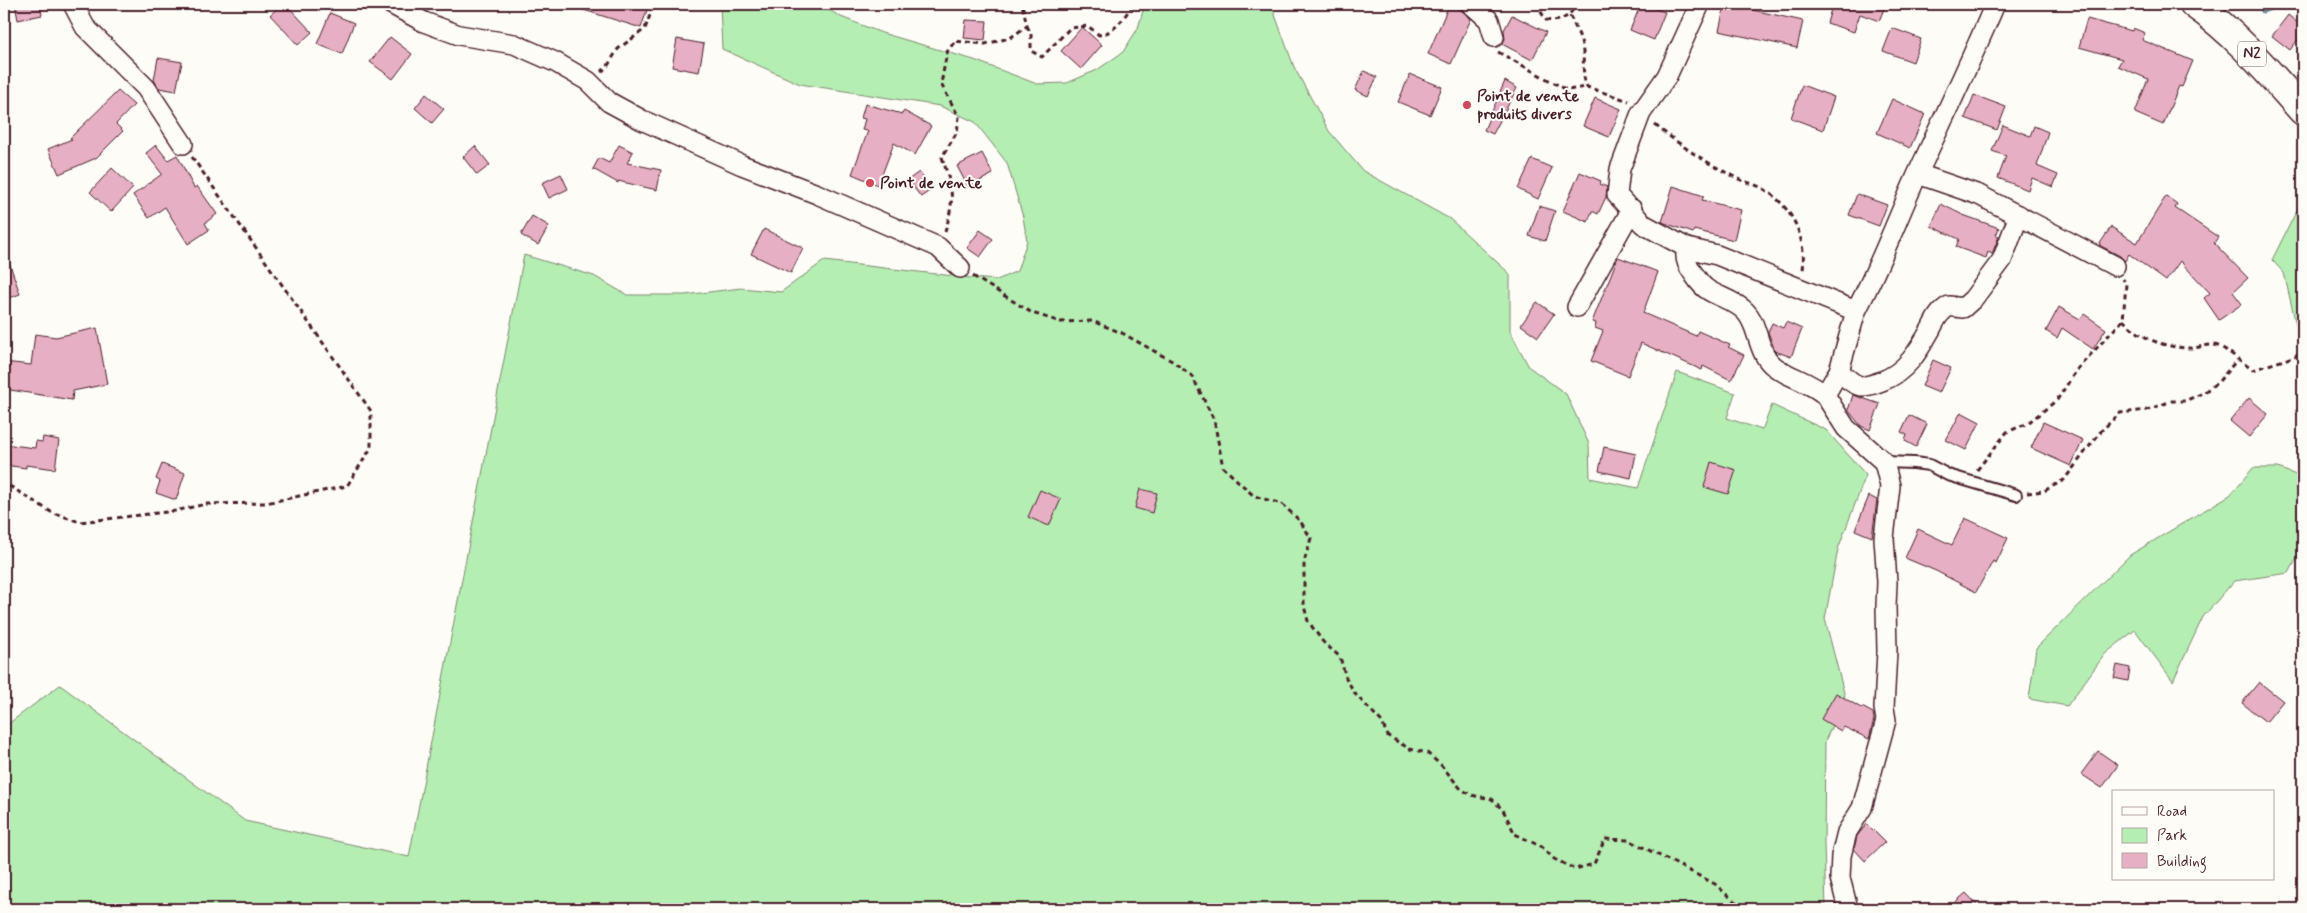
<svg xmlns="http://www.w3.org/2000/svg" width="2307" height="913" viewBox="0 0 2307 913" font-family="Mynerve,sans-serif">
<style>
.green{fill:#b4eeb2;stroke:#7f866e}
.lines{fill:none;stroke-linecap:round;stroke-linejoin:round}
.stream{stroke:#6d8a99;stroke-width:5}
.building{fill:#e6afc4;stroke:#4a1f2b}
.lane-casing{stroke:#4a1f2b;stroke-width:14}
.street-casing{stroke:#4a1f2b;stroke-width:22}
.highway-casing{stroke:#4a1f2b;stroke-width:31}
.path{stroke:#4a1f2b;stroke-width:3;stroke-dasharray:5 4;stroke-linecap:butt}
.lane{stroke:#fdfcf7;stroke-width:10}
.street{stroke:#fdfcf7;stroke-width:19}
.highway{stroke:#fdfcf7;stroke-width:28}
.poi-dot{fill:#d1495b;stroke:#fdfcf7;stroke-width:2}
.labels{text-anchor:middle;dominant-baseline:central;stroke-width:4;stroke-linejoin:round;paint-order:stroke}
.shield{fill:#fdfcf7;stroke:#806168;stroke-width:1}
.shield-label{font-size:15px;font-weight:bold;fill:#4a1f2b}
.poi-label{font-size:16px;font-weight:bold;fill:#4a1f2b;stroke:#fdfcf7;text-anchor:start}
</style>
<rect width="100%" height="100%" fill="#fdfcf7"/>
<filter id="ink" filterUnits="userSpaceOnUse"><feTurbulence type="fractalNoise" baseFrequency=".02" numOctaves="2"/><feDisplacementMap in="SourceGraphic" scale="10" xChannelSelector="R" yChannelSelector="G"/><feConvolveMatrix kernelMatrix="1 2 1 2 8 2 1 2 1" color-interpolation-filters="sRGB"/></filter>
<g filter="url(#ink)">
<g class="green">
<polygon points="720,4 819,4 841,17 882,33 974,60 1037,84 1067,83 1097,70 1123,52 1138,28 1145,4 1271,4 1294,67 1329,131 1363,171 1450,219 1510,274 1510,331 1529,367 1566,394 1589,444 1590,478 1638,488 1677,372 1735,393 1727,418 1762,430 1772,405 1826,430 1866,475 1838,549 1825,619 1845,697 1825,741 1824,843 1826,909 4,909 4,727 60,685 245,821 409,857 524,255 594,276 627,295 685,295 741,288 781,292 824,261 971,278 997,280 1017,271 1027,241 1023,217 1007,163 975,122 940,106 800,84 722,49"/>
<polygon points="2303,198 2303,345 2300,342 2284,273 2272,260"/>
<polygon points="2253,468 2278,468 2296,475 2303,471 2303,547 2289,573 2234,581 2203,617 2173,681 2135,630 2105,654 2067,706 2029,699 2036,648 2130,555 2230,495"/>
</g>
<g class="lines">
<polyline class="stream" points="2263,11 2281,4"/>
</g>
<g class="building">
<polygon points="15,4 40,4 42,15 18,20"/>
<polygon points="282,4 286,4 312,32 298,45 270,15"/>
<polygon points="574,4 649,4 641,28 574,7"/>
<polygon points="1641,4 1665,12 1654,40 1630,30"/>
<polygon points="1725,4 1803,21 1797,48 1719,31"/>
<polygon points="1837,4 1886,4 1879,21 1860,14 1854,32 1827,23 1832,6 1845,10 1846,8"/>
<polygon points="1449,5 1462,11 1471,19 1451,64 1428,54"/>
<polygon points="330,13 354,23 342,54 317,44"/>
<polygon points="1512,15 1546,32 1532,60 1502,44 1505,39 1504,30"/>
<polygon points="2288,15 2303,27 2303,33 2290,50 2272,36"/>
<polygon points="2087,19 2132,31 2133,28 2145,33 2142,40 2193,61 2182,87 2179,86 2163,125 2135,113 2148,79 2118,66 2122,59 2079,47"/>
<polygon points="966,20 987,21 985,40 964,38"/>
<polygon points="1082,27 1102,45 1081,69 1061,51"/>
<polygon points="1892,28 1921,39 1913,62 1883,51"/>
<polygon points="390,37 412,54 393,79 370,62"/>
<polygon points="677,39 704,44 699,72 672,67"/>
<polygon points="158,58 182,62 176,91 159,88 154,80"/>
<polygon points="1364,71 1377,77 1368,96 1355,90"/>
<polygon points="1410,74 1442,87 1430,115 1398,102"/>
<polygon points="1505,81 1517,88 1493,134 1484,130"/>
<polygon points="1802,85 1834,97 1823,130 1791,118"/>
<polygon points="118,91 134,105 116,124 123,131 96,158 59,174 48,149 72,139 70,138"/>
<polygon points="426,94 444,109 432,123 415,108"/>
<polygon points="1974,95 2006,107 1997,130 1965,118"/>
<polygon points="1595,98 1621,109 1609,137 1583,126"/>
<polygon points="1892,99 1925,114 1910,148 1877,133"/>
<polygon points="865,104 902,114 904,111 931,126 915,155 894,143 878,185 852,174 868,131 862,130 865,119 861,118"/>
<polygon points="2003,125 2030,136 2034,126 2048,132 2037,166 2058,175 2053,187 2032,178 2028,190 1998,178 2006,156 1992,151"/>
<polygon points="156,145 168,160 177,155 194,188 197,186 217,214 205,223 209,230 188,244 165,207 149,218 133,195 162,174 146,153"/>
<polygon points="619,145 633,152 627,163 661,170 657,190 618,181 618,183 593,169 599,158 609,163"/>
<polygon points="475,146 490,165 477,175 463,157"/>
<polygon points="982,153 993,174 968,187 957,166"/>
<polygon points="1532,159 1552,168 1538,199 1518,189"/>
<polygon points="112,168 133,188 111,212 90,192"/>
<polygon points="919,172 932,189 921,197 908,180"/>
<polygon points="1580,172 1601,181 1600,184 1607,187 1606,197 1598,214 1592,211 1588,222 1563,211"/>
<polygon points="561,174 568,189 549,198 542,183"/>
<polygon points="1673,186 1704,196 1702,200 1741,210 1734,240 1694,230 1693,233 1662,222"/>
<polygon points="1857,194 1887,205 1879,226 1849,215"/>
<polygon points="2166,196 2177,204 2175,208 2218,237 2214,243 2248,278 2233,292 2242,304 2219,320 2204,298 2210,293 2180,261 2166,281 2129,254 2125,261 2120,256 2099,245 2111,227 2137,243"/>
<polygon points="1941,204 1963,215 1999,228 1996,235 1999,236 1992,254 1988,252 1986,258 1956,247 1959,239 1931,226"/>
<polygon points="1539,206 1555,211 1545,241 1529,236"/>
<polygon points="532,216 549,226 538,245 521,235"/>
<polygon points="764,229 803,248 791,273 751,254"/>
<polygon points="980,230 993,239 980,257 967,248"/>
<polygon points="4,253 6,253 20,294 4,300"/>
<polygon points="1618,257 1658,272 1643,313 1696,336 1698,331 1730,345 1728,347 1744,355 1731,380 1703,366 1702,370 1641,343 1628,376 1591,361 1603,331 1595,328 1596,323 1592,322"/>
<polygon points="1537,302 1554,314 1538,337 1521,325"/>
<polygon points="2059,307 2080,319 2084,314 2106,329 2093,349 2062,328 2057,338 2046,331"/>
<polygon points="1786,322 1802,329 1791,357 1775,351 1768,332 1772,323 1783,328"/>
<polygon points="97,328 107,384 73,391 72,400 4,389 4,362 31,365 35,334 56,337"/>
<polygon points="1933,360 1951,368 1939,393 1922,386"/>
<polygon points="1853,395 1880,404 1870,430 1861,426 1848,410"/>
<polygon points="2249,398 2268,414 2249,437 2230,421"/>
<polygon points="1961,412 1980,422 1966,450 1946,440"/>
<polygon points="1909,415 1927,424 1916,447 1905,441 1907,435 1901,432"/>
<polygon points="2043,422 2083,440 2071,466 2031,448"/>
<polygon points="43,437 59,440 55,469 26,465 26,468 4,465 4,444 35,448 36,441 42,442"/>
<polygon points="1604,447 1636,454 1631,478 1599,471"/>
<polygon points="1711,462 1736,470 1728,494 1704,487"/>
<polygon points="162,464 185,473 176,500 156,493 160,481 156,479"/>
<polygon points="1140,489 1157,493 1152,513 1135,508"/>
<polygon points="1040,490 1061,499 1049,526 1028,517"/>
<polygon points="1869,496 1877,500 1872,537 1855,530"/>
<polygon points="1965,518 2008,538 1996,563 1993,561 1976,592 1936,571 1905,558 1918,529 1952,545"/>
<polygon points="2117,665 2130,668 2128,681 2114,678"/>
<polygon points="2259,682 2283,701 2266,722 2242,703"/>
<polygon points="1836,693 1861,708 1862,707 1873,713 1874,719 1869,739 1844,727 1841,731 1821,719"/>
<polygon points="2098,751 2118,765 2102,788 2081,774"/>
<polygon points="1867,824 1885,842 1865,861 1854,849 1857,836"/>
<polygon points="1966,893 1981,909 1947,909"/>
</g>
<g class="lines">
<g class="lane-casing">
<polyline id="lane" points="1884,462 1914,463 1929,465 1948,475 2016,495"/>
</g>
<g class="street-casing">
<g id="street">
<polyline points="73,4 85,27 146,88 183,144"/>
<polyline points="391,4 424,22 459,35 514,44 555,62 588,81 609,102 642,120 742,165 817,194 938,247 960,268"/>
<polyline points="1471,4 1489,20 1494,37"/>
<polyline points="1700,4 1667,76 1641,113 1620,169 1617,195 1643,224 1687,248 1717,255 1856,311 1839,371 1825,395 1846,428 1884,462 1890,486 1884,538 1887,582 1886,607 1887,651 1884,708 1886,720 1862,808 1847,832 1841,856 1840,878 1848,909"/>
<polyline points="1918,174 1979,195 2115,266"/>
<path d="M1687 248C1684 257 1687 265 1693 273 1697 279 1701 286 1708 290 1719 297 1735 301 1745 311 1760 326 1756 353 1775 367 1791 378 1810 382 1825 395"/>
<polyline points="1577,307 1632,209"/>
<path d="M1856 311C1880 266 1897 219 1918 173 1944 117 1971 61 1995 4"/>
<path d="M1839 371C1856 387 1859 390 1882 381 1906 372 1918 352 1931 329 1936 319 1939 312 1949 306L1963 308 1973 299 2002 260 2019 215"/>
</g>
</g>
<g class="highway-casing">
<path id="highway" d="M2194 4C2236 33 2269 73 2303 111"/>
</g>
<g class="path">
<path d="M1536 4 1546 20C1561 23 1569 17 1577 4"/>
<polyline points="1671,4 1679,8"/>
<path d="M1570 16C1574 25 1580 35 1582 45 1585 60 1581 73 1587 87L1629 101"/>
<path d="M1027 26 1031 34V51L1042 57 1070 28 1088 26 1099 35C1118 31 1122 18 1134 4"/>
<polyline points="1498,52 1567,90 1587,87"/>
<polyline points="601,72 607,67 618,49 645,29 654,4"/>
<path d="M1655 125C1680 145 1706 163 1735 177 1745 183 1758 184 1767 191 1794 210 1806 238 1803 271"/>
<path d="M945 232C955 197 953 191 942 157L957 132 959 117 941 84 947 52 955 41 985 44 1010 38 1027 26 1022 4"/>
<polyline points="973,276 1032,313 1061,322 1092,321 1122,333 1172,361 1192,376 1214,420 1223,467 1254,496 1282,504 1300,521 1311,538 1304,562 1304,606 1308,621 1323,642 1340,657 1346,678 1356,695 1381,721 1388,736 1410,749 1427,753 1441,765 1461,789 1471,795 1492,799 1503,810 1515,834 1542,847 1554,859 1575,869 1594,864 1605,839 1629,840 1715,884 1734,901 1752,909"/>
<path d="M2123 320C2142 339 2164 348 2192 348 2199 348 2207 344 2214 345 2226 347 2242 363 2253 370L2296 356 2303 344"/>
<polyline points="1977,470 2007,432 2028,423 2057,400 2078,368 2123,320 2126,284 2123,279"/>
<polyline points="4,479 8,485 51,512 80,522 175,511 206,504 266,503 347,486 371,448 371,411 192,157"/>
<polyline points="2027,493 2044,491 2064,480 2101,431 2120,413 2147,410 2172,401 2185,401 2203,393 2219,381 2237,360"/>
</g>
<use href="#lane" class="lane"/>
<use href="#street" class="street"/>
<use href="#highway" class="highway"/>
</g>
</g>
<g class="poi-dot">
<circle cx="1467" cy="105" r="5"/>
<circle cx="870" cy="183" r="5"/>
</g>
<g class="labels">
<rect class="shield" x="2238" y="41.5" width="28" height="25" rx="4"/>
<g class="shield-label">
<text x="2252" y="54">N2</text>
</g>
<g class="poi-label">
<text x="1477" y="96">Point de vente<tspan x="1477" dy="18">produits divers</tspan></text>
<text x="880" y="183">Point de vente</text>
</g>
</g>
<rect width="2307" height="913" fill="none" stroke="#fdfcf7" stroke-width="20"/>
<rect x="10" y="10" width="2287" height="893" fill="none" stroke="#4a1f2b" stroke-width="2" filter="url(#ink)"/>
<rect x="2112" y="790" width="162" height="90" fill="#fdfcf7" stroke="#b5a4a5"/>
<rect x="2122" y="807" width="25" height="8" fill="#fdfcf7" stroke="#b5a4a5"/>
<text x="2157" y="816" font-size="15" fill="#4a1f2b">Road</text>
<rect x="2122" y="828" width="25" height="15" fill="#b4eeb2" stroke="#b5a4a5"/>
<text x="2157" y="840" font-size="15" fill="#4a1f2b">Park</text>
<rect x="2122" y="853" width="25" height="15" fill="#e6afc4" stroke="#b5a4a5"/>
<text x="2157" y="866" font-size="15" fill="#4a1f2b">Building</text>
</svg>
